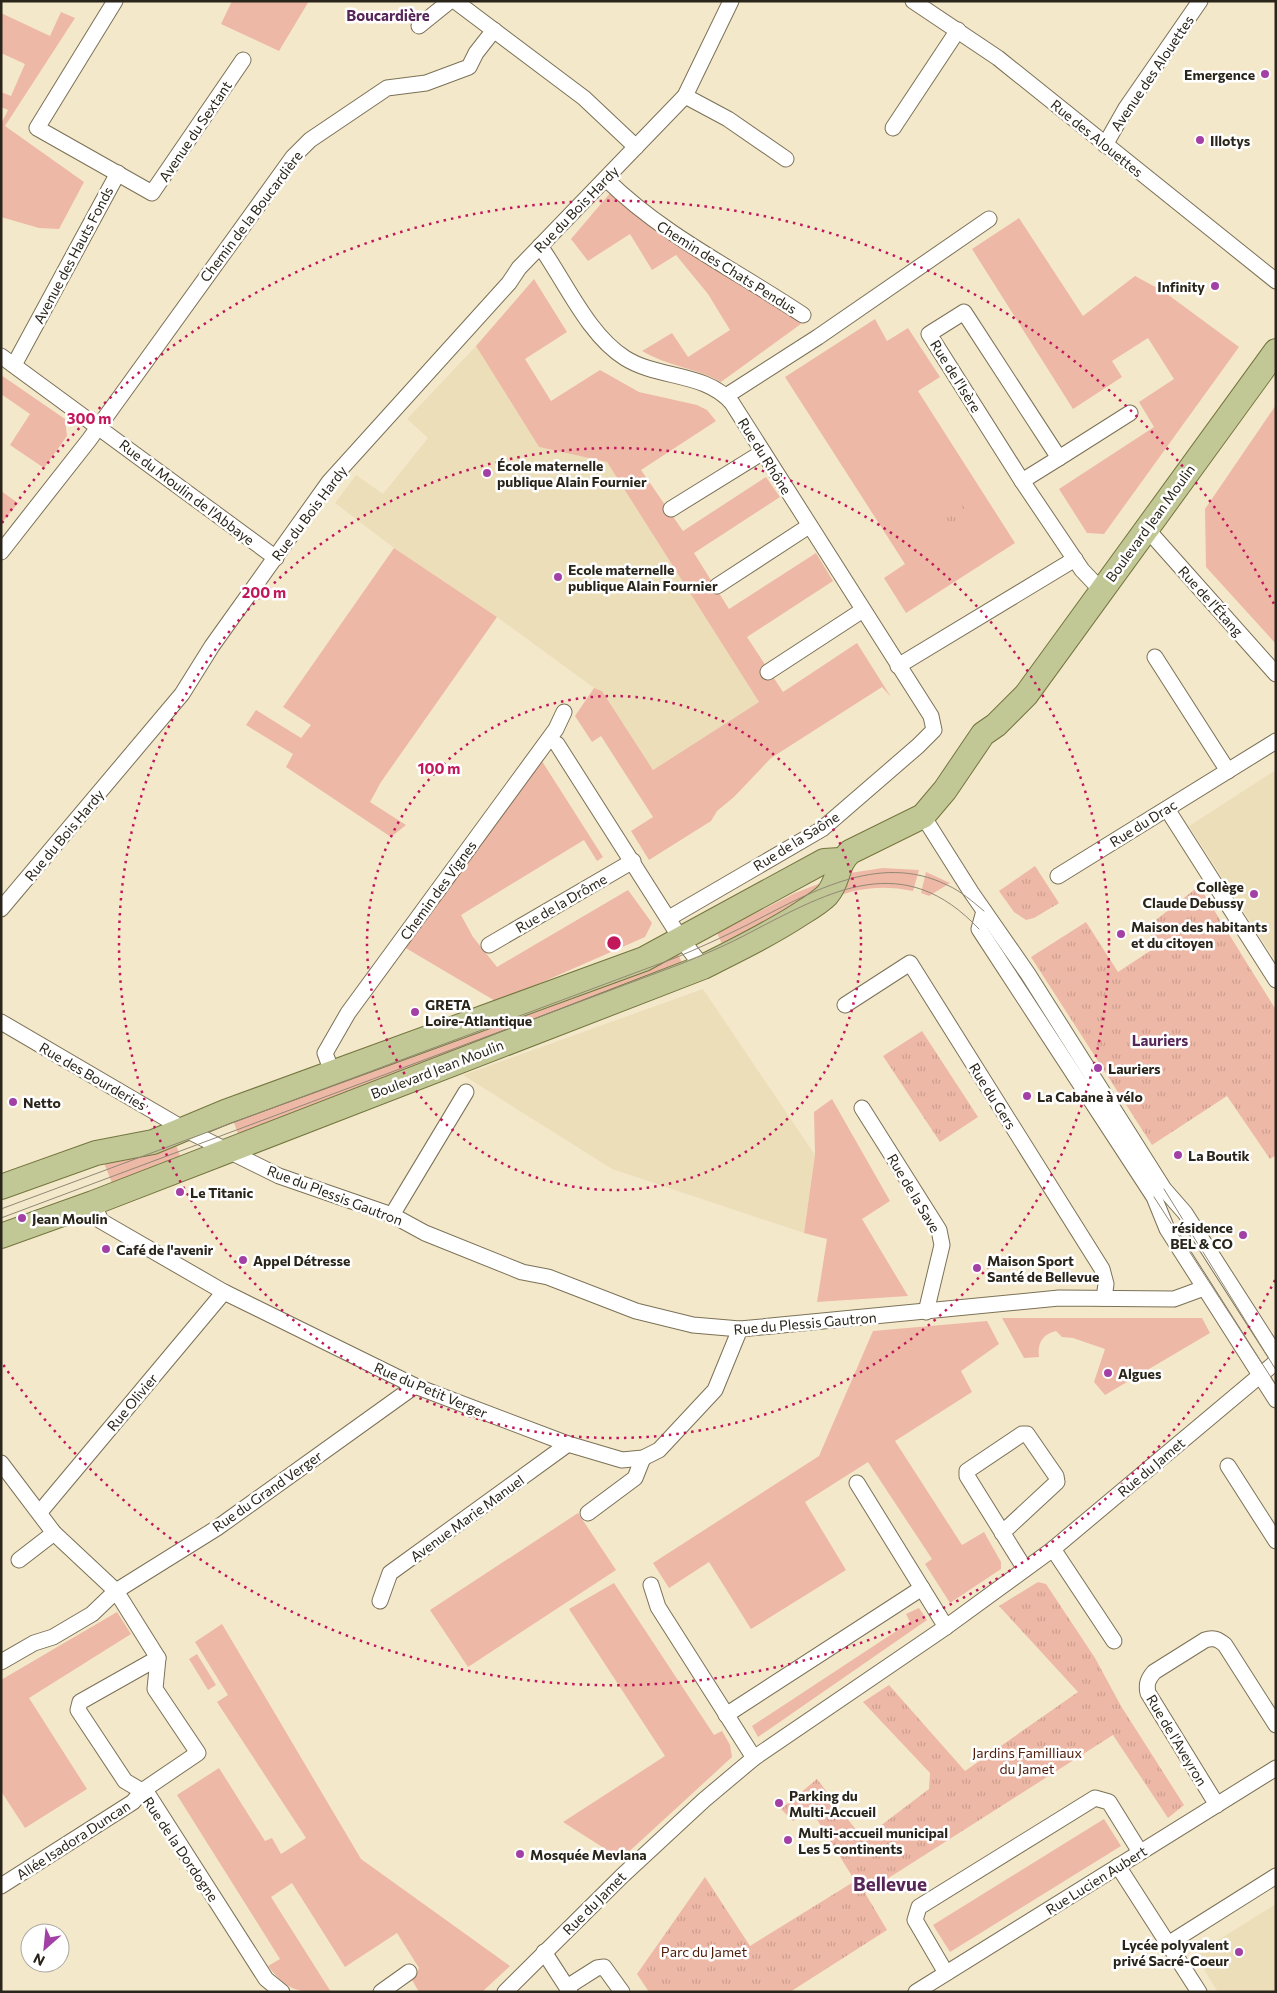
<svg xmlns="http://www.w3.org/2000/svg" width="1277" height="1993" viewBox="0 0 1277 1993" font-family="Commissioner,sans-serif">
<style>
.built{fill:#ecdeb9}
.green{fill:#eeb8a6}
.park{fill:url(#park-tufts)}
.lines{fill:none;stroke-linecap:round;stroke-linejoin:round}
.street-casing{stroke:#7b7156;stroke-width:17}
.primary-casing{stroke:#73763d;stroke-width:26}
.street{stroke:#fff;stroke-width:15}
.primary{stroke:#c2c796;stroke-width:24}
.tram{stroke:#918874;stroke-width:1}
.ring{fill:none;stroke:#c2185b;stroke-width:2.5;stroke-dasharray:2.5 5}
.poi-dot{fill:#a240a6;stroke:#fff;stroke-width:2}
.labels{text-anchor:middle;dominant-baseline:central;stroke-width:5;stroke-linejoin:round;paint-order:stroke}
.street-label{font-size:14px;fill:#2a251a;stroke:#fff}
.poi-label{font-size:14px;font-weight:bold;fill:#2a251a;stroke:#fff;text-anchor:start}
.park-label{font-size:14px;fill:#4f1c09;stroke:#fff}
.neighbourhood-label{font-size:15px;font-weight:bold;fill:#562658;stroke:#fff}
.district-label{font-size:19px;font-weight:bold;fill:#562658;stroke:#fff}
.centre{fill:#c2185b;stroke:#fff;stroke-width:2.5}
.ring-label{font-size:15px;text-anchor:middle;font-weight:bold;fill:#c2185b;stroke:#fff;stroke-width:5;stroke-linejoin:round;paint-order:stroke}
</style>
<defs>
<pattern id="park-tufts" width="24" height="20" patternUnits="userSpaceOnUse" patternTransform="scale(1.25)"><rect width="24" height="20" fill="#eeb8a6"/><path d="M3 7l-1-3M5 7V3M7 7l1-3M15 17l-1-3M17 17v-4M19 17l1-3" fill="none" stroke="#cc9e8e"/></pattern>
</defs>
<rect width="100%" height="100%" fill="#f4e8cb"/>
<g class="built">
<polygon points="476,346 539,447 607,462 759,702 653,770 602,691 594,688 497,617 394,548 335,503 356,475 383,494 428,438 407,419"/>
<polygon points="1276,770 1276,962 1189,826"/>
<polygon points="703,989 815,1155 804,1233 612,1169 463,1075"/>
<polygon points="1276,1904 1276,1992 1218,1992 1196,1957 1207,1947"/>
</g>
<g class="green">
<polygon points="232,1 309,1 279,51 221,24"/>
<polygon points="61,12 75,18 5,126 84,182 59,229 39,228 1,217 1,124 8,110 1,107 1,92 11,96 25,64 1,53 1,13 50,36"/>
<path d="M611 192 687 250 731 279 805 321 721 382C696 368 667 366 642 351L672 333 688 357 730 330 708 294 676 255 652 270 630 234 588 261 571 239Z"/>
<polygon points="1019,218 1083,316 1135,276 1163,291 1239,347 1104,534 1087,533 1059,489 1154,427 1139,402 1174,379 1148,338 1112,361 1122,377 1073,409 972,249"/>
<polygon points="534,279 567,332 525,359 551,401 600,370 639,392 697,405 707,410 716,421 641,470 683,531 766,477 780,497 694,553 729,609 816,553 833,581 747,637 783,692 857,643 891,697 882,687 771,758 734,797 717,811 711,821 649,860 631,831 653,817 601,736 592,742 575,716 594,688 602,691 653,770 759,702 607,462 539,447 476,346"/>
<polygon points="875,319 887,341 908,328 940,377 918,391 1015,543 906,613 884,578 905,564 785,377"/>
<polygon points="1,375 65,419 67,436 44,468 10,445 30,414 1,394"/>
<polygon points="1276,405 1276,644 1206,567 1205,509"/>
<polygon points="1,491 18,503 1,524"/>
<polygon points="394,548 497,617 381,782 370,802 406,825 391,837 286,767 293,754 246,725 256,710 301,738 311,725 283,707"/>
<polygon points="540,758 603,857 597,861 584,840 461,915 473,937 497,967 628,890 652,923 645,937 497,1002 404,947"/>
<path d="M883 868 919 870 913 891C885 885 860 887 832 898L850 873Z"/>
<polygon points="926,872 950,883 929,896 921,893"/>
<polygon points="826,881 819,892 726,953 717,933 795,893"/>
<polygon points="677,951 684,968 515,1031 509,1015"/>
<polygon points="502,1017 508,1034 238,1134 232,1117"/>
<polygon points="832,1099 890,1201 862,1219 908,1296 817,1302 827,1239 804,1233 815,1155 814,1112"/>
<polygon points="174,1139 180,1156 158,1164 114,1188 102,1158"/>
<path d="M1002 1318H1202L1210 1333 1105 1395 1094 1382 1105 1349 1073 1338 1062 1337 1056 1331C1043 1334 1037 1343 1039 1357L1024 1358Z"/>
<polygon points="987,1321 999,1344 961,1371 972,1392 895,1441 962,1545 984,1532 1001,1562 1001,1569 950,1603 925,1564 932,1559 868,1462 805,1502 846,1570 751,1629 709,1562 669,1588 653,1563 819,1456 873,1331"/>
<polygon points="578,1513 616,1570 468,1667 430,1610"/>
<polygon points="614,1583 714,1735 722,1731 730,1745 732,1757 621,1859 563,1822 665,1756 569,1609"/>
<polygon points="919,1608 927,1620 758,1737 752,1726 910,1622 906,1614"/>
<polygon points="117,1612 131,1634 29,1698 87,1789 25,1828 1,1791 1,1680"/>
<path d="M222 1624 361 1859 510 1966 482 1992H419L412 1980 419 1968 397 1933 345 1967 292 1883 271 1897 331 1992C299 1992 289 1993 268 1966L280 1959 177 1795 219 1768 265 1841 272 1838 281 1854 306 1838 217 1702 228 1695 195 1642Z"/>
<polygon points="197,1654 216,1685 208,1690 189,1659"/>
<polygon points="1104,1819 1121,1846 950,1952 933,1925"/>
</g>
<g class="park">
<polygon points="956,498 970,514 954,528 939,512"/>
<polygon points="1035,866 1059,903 1034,918 1026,920 1014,912 999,891"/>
<polygon points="1199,886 1276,1010 1276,1155 1270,1159 1227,1096 1152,1145 1031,957 1086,922 1118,972 1156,947 1147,927"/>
<polygon points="922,1031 978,1117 940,1142 883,1056"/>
<polygon points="1038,1582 1046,1584 1095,1658 1121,1706 1184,1805 1168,1818 1113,1735 865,1893 887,1930 790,1992 649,1992 637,1974 705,1877 750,1946 855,1881 811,1810 793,1821 781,1809 817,1779 863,1839 929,1789 930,1773 863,1702 889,1685 965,1771 1078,1692 999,1606"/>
</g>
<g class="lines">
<g class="street-casing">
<g id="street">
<polyline points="115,1 37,128 152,193 243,60"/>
<polyline points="455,1 584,98 636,147"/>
<polyline points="913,1 998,58 1276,281"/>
<polyline points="419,26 450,1"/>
<polyline points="685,96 728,119 786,159"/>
<polyline points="893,128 958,30"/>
<polyline points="1105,145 1126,108 1200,1"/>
<path d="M606 179C664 236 736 270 803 315"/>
<path d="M540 246C565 281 588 335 625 358 658 379 706 372 732 403L931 716 934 730 918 746 822 829 669 918"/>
<polyline points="1,356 276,558"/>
<polyline points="14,365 118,173"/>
<polyline points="726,396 818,337 989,219"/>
<polyline points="1022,481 1059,458"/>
<polyline points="671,509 763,452"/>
<polyline points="1146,528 1276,674"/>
<polyline points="1,552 89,440 293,157 310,140 387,88 426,83 469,67 476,53 494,30"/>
<polyline points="717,586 809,526"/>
<polyline points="1101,590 1082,570 1022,481 929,334 964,312 1059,458 1130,413"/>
<polyline points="1155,657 1228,771"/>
<polyline points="898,666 1075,559"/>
<polyline points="768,672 863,610"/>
<polyline points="557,744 681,939 703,967"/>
<polyline points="1167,809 1276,980"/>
<polyline points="923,816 971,892 1028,974 1164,1189 1185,1213 1276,1355"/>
<polyline points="1058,876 1276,741"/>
<polyline points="1,909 182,694 212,646 329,482 509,283 519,268 685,96 731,1"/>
<polyline points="984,911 979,929 1154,1197 1167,1229 1276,1400"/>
<polyline points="489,945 633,861"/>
<polyline points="845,1005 910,963 1102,1269 1106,1284 1104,1298"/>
<polyline points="1,1022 184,1129 279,1176 392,1215 425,1233 522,1272 548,1277 636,1311 693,1325 740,1329 1059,1298 1174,1299 1204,1288"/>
<polyline points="332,1072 325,1053 348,1013 556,729 564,712"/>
<polyline points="862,1108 939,1230 942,1245 926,1312"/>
<polyline points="93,1203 101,1221 224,1292 415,1386 568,1444 622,1460 643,1458 659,1450 715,1390 740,1329"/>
<polyline points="392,1215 466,1092"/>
<polyline points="1,1463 54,1533 116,1591 158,1658 155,1689 198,1753 142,1791 149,1796 266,1979 282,1992"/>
<polyline points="1228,1466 1276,1541"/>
<polyline points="857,1483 946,1627"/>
<polyline points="40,1512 224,1292"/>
<polyline points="588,1513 635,1478 643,1458"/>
<polyline points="1002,1533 1057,1482 1056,1476 1027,1434 1022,1434 967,1471 967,1476 1025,1569"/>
<polyline points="1053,1549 1114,1641"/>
<polyline points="19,1560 54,1533"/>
<polyline points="651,1585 658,1607 754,1758"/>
<polyline points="380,1601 390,1573 568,1444"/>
<polyline points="1,1662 34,1643 53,1637 92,1614 116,1591 217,1528 415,1386"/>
<polyline points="726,1715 922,1588"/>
<path d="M1217 1805 1148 1693C1146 1684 1148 1679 1154 1672L1205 1640C1213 1637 1218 1639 1225 1645L1276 1725"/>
<polyline points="1118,1866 1199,1992"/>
<polyline points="1,1886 133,1802 142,1791 125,1781 78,1710 80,1702 158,1658"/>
<polyline points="1168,1944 1276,1876"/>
<polyline points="544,1952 570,1992"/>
<polyline points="946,1973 915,1920 919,1907 1095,1798 1109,1802 1140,1852"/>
<polyline points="567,1987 597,1968 604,1967 622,1992"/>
<polyline points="381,1992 409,1972"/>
<polyline points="505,1992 622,1876 704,1800 754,1758 946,1627 1053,1549 1276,1362"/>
<polyline points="916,1992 1276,1768"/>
</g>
</g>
<g class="primary-casing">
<g id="primary">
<polyline points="1,1187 96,1153 153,1142 225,1112 644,959 824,861 840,860"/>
<path d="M1 1236 93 1203 703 967C737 950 770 934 802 913 810 908 820 902 827 895 840 880 835 866 850 852L923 816 945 790 983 734 996 725 1026 695 1276 351"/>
</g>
</g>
<use href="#street" class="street"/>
<use href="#primary" class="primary"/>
<g class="tram">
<polyline points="1164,1189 1276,1370"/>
<polyline points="1154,1197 1276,1385"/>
<path d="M1 1209 675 958C699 948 723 937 747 925 808 894 878 851 947 885 961 891 973 902 984 911"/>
<path d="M1 1218 678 965C703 955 727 945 751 932 832 890 904 849 979 929"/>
</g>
</g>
<g class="ring">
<circle cx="614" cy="943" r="247"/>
<circle cx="614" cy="943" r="495"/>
<path d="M1275 1280A742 742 0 0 1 2 1363M2 523A742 742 0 0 1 1275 606"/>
</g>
<g class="poi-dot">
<circle cx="1265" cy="74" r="5"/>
<circle cx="1200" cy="140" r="5"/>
<circle cx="1215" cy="286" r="5"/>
<circle cx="487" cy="473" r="5"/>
<circle cx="558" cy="577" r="5"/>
<circle cx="1254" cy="894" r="5"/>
<circle cx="1121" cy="934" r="5"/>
<circle cx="415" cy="1012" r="5"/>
<circle cx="1098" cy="1068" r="5"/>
<circle cx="1027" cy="1096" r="5"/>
<circle cx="13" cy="1102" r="5"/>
<circle cx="1178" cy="1155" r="5"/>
<circle cx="180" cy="1192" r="5"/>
<circle cx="22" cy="1218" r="5"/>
<circle cx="1243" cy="1235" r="5"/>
<circle cx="106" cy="1249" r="5"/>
<circle cx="243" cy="1260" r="5"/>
<circle cx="977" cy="1268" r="5"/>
<circle cx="1108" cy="1373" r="5"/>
<circle cx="779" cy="1803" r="5"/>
<circle cx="788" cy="1840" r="5"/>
<circle cx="520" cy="1854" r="5"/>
<circle cx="1239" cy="1952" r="5"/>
</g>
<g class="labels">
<g class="street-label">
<text transform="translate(1152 73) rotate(-56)">Avenue des Alouettes</text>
<text transform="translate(195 131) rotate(-56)">Avenue du Sextant</text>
<text transform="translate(1097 138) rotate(39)">Rue des Alouettes</text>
<text transform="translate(576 209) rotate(-46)">Rue du Bois Hardy</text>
<text transform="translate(251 216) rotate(-53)">Chemin de la Boucardière</text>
<text transform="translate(73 255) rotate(-62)">Avenue des Hauts Fonds</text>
<text transform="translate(727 267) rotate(32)">Chemin des Chats Pendus</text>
<text transform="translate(956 376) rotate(58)">Rue de l'Isère</text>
<text transform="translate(765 456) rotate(58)">Rue du Rhône</text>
<text transform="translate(187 492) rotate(37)">Rue du Moulin de l'Abbaye</text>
<text transform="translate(309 513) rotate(-53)">Rue du Bois Hardy</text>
<text transform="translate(1150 523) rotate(-54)">Boulevard Jean Moulin</text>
<text transform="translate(1211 601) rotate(48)">Rue de l'Étang</text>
<text transform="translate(1143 823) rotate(-32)">Rue du Drac</text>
<text transform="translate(64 835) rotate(-50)">Rue du Bois Hardy</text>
<text transform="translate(796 841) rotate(-32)">Rue de la Saône</text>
<text transform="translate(438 890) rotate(-54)">Chemin des Vignes</text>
<text transform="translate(561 903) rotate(-30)">Rue de la Drôme</text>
<text transform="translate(437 1069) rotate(-21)">Boulevard Jean Moulin</text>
<text transform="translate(93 1076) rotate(30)">Rue des Bourderies</text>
<text transform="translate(993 1096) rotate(58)">Rue du Gers</text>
<text transform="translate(914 1193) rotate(59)">Rue de la Save</text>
<text transform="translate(335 1195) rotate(21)">Rue du Plessis Gautron</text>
<text transform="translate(805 1323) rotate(-5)">Rue du Plessis Gautron</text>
<text transform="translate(431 1390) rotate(23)">Rue du Petit Verger</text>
<text transform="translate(132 1402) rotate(-50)">Rue Olivier</text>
<text transform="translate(1151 1467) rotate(-40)">Rue du Jamet</text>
<text transform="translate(267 1491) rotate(-35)">Rue du Grand Verger</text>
<text transform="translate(467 1518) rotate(-36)">Avenue Marie Manuel</text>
<text transform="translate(1177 1740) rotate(59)">Rue de l'Aveyron</text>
<text transform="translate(73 1840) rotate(-33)">Allée Isadora Duncan</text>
<text transform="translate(181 1849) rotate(56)">Rue de la Dordogne</text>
<text transform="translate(1096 1880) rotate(-32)">Rue Lucien Aubert</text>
<text transform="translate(594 1903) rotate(-45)">Rue du Jamet</text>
</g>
<g class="poi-label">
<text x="1255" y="74" text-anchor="end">Emergence</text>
<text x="1210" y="140">Illotys</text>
<text x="1205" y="286" text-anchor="end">Infinity</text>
<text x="497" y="465">École maternelle<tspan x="497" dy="16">publique Alain Fournier</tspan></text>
<text x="568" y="569">Ecole maternelle<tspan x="568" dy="16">publique Alain Fournier</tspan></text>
<text x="1244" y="886" text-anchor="end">Collège<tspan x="1244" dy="16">Claude Debussy</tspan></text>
<text x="1131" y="926">Maison des habitants<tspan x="1131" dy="16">et du citoyen</tspan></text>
<text x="425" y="1004">GRETA<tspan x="425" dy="16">Loire-Atlantique</tspan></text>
<text x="1108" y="1068">Lauriers</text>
<text x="1037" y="1096">La Cabane à vélo</text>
<text x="23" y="1102">Netto</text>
<text x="1188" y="1155">La Boutik</text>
<text x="190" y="1192">Le Titanic</text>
<text x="32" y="1218">Jean Moulin</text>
<text x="1233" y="1227" text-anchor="end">résidence<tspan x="1233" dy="16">BEL &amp; CO</tspan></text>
<text x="116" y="1249">Café de l'avenir</text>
<text x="253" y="1260">Appel Détresse</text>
<text x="987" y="1260">Maison Sport<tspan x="987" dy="16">Santé de Bellevue</tspan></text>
<text x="1118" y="1373">Algues</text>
<text x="789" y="1795">Parking du<tspan x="789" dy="16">Multi-Accueil</tspan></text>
<text x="798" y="1832">Multi-accueil municipal<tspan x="798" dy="16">Les 5 continents</tspan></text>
<text x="530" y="1854">Mosquée Mevlana</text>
<text x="1229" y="1944" text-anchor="end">Lycée polyvalent<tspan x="1229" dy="16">privé Sacré-Coeur</tspan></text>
</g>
<g class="park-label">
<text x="1027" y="1752">Jardins Familliaux<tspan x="1027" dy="16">du Jamet</tspan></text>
<text x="704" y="1951">Parc du Jamet</text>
</g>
<g class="neighbourhood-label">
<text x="388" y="15">Boucardière</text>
<text x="1160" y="1040">Lauriers</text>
</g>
<g class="district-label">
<text x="890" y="1883">Bellevue</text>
</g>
</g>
<circle cx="614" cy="943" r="8" class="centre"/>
<g class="ring-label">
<text x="89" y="424">300 m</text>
<text x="264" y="598">200 m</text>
<text x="439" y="774">100 m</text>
</g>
<rect width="1277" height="1993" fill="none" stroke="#2a251a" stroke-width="5"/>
<g transform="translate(45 1948) rotate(207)"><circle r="24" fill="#ffffff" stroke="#aaa8a3"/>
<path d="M0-4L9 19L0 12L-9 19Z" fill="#a240a6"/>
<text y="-8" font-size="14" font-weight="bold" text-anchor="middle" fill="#2a251a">N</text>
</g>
</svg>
